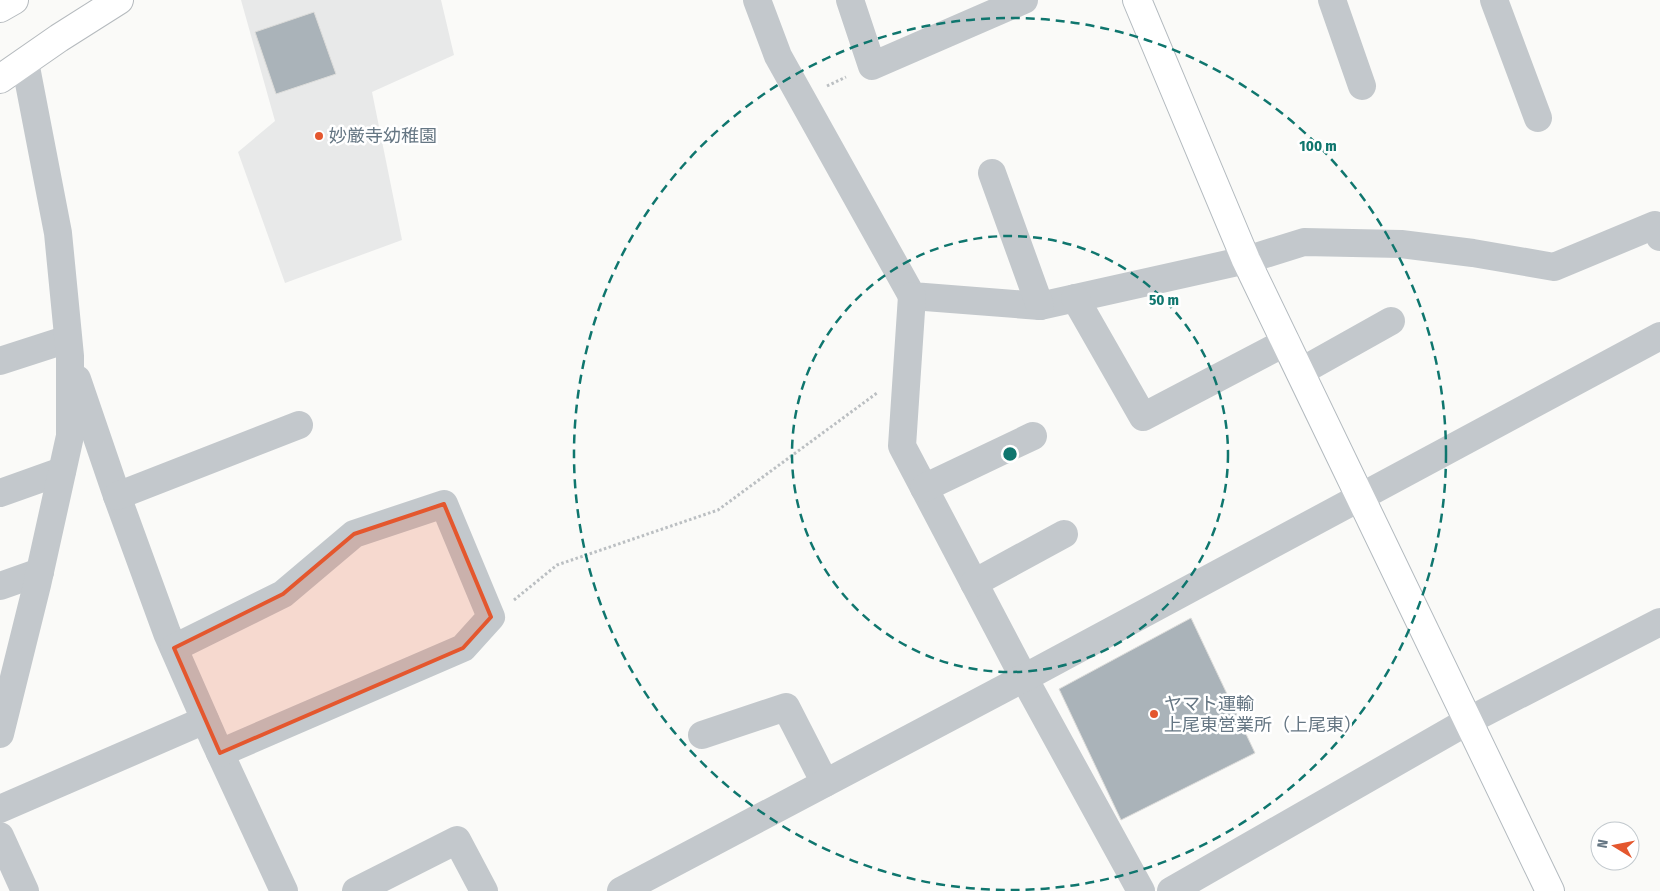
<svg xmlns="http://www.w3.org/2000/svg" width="1660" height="891" viewBox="0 0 1660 891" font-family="'Fira Sans Condensed','Noto Sans JP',sans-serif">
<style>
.built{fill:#e8e9e9}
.building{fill:#aab3b9;stroke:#dcdcda}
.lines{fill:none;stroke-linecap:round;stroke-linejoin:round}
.secondary-casing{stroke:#b3babf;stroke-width:30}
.primary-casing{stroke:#b5babe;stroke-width:30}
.path{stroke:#bbbfc2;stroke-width:3;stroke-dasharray:2.5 2.5;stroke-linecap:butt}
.street{stroke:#c3c8cc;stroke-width:28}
.secondary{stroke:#fff;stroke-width:28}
.primary{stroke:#fff;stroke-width:28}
.marked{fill:#e4572e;fill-opacity:0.2;stroke:#e4572e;stroke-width:4;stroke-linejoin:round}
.ring{fill:none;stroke:#0f766e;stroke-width:2.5;stroke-dasharray:9 6}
.poi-dot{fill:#e4572e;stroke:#fff;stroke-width:2}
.labels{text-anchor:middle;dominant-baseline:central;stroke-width:5;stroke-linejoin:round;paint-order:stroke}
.poi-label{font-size:18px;fill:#657683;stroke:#fff;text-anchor:start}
.centre{fill:#0f766e;stroke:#fff;stroke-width:2.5}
.ring-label{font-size:15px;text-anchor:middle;font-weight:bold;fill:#0f766e;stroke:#fff;stroke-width:5;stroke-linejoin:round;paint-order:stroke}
</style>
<rect width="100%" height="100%" fill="#fafaf8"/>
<polygon class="built" points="241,0 441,0 454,55 372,92 402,240 285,283 238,152 275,121"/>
<g class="building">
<polygon points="314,12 336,74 276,94 255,32"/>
<polygon points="1191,618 1255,753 1121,820 1059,689"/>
</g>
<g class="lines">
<g class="secondary-casing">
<polyline id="secondary" points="1137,0 1246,260 1550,891"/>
</g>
<g class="primary-casing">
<g id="primary">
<polyline points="0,8 14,0"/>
<polyline points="0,79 59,38 119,0"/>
</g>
</g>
<g class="path">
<polyline points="827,86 846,77"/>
<polyline points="514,600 557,565 718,510 877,393"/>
</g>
<g class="street">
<polyline points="757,0 778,56 912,296 1040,306 1246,260 1304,242 1401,244 1473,253 1554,267 1655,225 1660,237"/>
<polyline points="850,0 872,66 1024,0"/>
<polyline points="1332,0 1362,86"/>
<polyline points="1494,0 1538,118"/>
<polyline points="992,173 1040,306"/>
<polyline points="912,296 902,446 1024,678 1141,891"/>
<polyline points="1075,298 1143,417 1286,342"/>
<polyline points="0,361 68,339"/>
<polyline points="1300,372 1391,321"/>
<polyline points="77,379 117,496 167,633 214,740 284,891"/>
<polyline points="924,488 1033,436"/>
<polyline points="0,493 62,471"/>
<polyline points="117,496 299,425"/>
<polyline points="974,583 1064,534"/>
<polyline points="0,586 40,572"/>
<polyline points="174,648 283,594 354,534 444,504 491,617 463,648 220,753"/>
<polyline points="0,734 37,585 70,436 70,356 58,233 25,62"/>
<polyline points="702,735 786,707 825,783"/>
<polyline points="0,809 205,720"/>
<polyline points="0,836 25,891"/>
<polyline points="356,891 457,840 484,891"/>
<polyline points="621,891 1024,678 1660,336"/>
<polyline points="1171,891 1468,721 1660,622"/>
</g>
<use href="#secondary" class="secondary"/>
<use href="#primary" class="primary"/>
</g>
<path class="marked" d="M444 504 491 617 463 648 220 753 174 648 283 594 354 534Z"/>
<g class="ring">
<circle cx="1010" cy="454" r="218"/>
<circle cx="1010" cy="454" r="436"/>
</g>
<g class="poi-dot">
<circle cx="319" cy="136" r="5"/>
<circle cx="1154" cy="714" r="5"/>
</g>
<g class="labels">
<g class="poi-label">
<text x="329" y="136">妙厳寺幼稚園</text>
<text x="1164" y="704">ヤマト運輸<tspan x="1164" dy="21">上尾東営業所（上尾東）</tspan></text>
</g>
</g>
<circle cx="1010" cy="454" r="8" class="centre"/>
<g class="ring-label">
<text x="1318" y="151">100 m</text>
<text x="1164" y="305">50 m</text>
</g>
<g transform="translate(1615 846) rotate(280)"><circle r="24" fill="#ffffff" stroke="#c1c8cd"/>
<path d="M0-4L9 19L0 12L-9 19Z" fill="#e4572e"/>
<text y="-8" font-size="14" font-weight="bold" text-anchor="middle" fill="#657683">N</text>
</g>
</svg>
